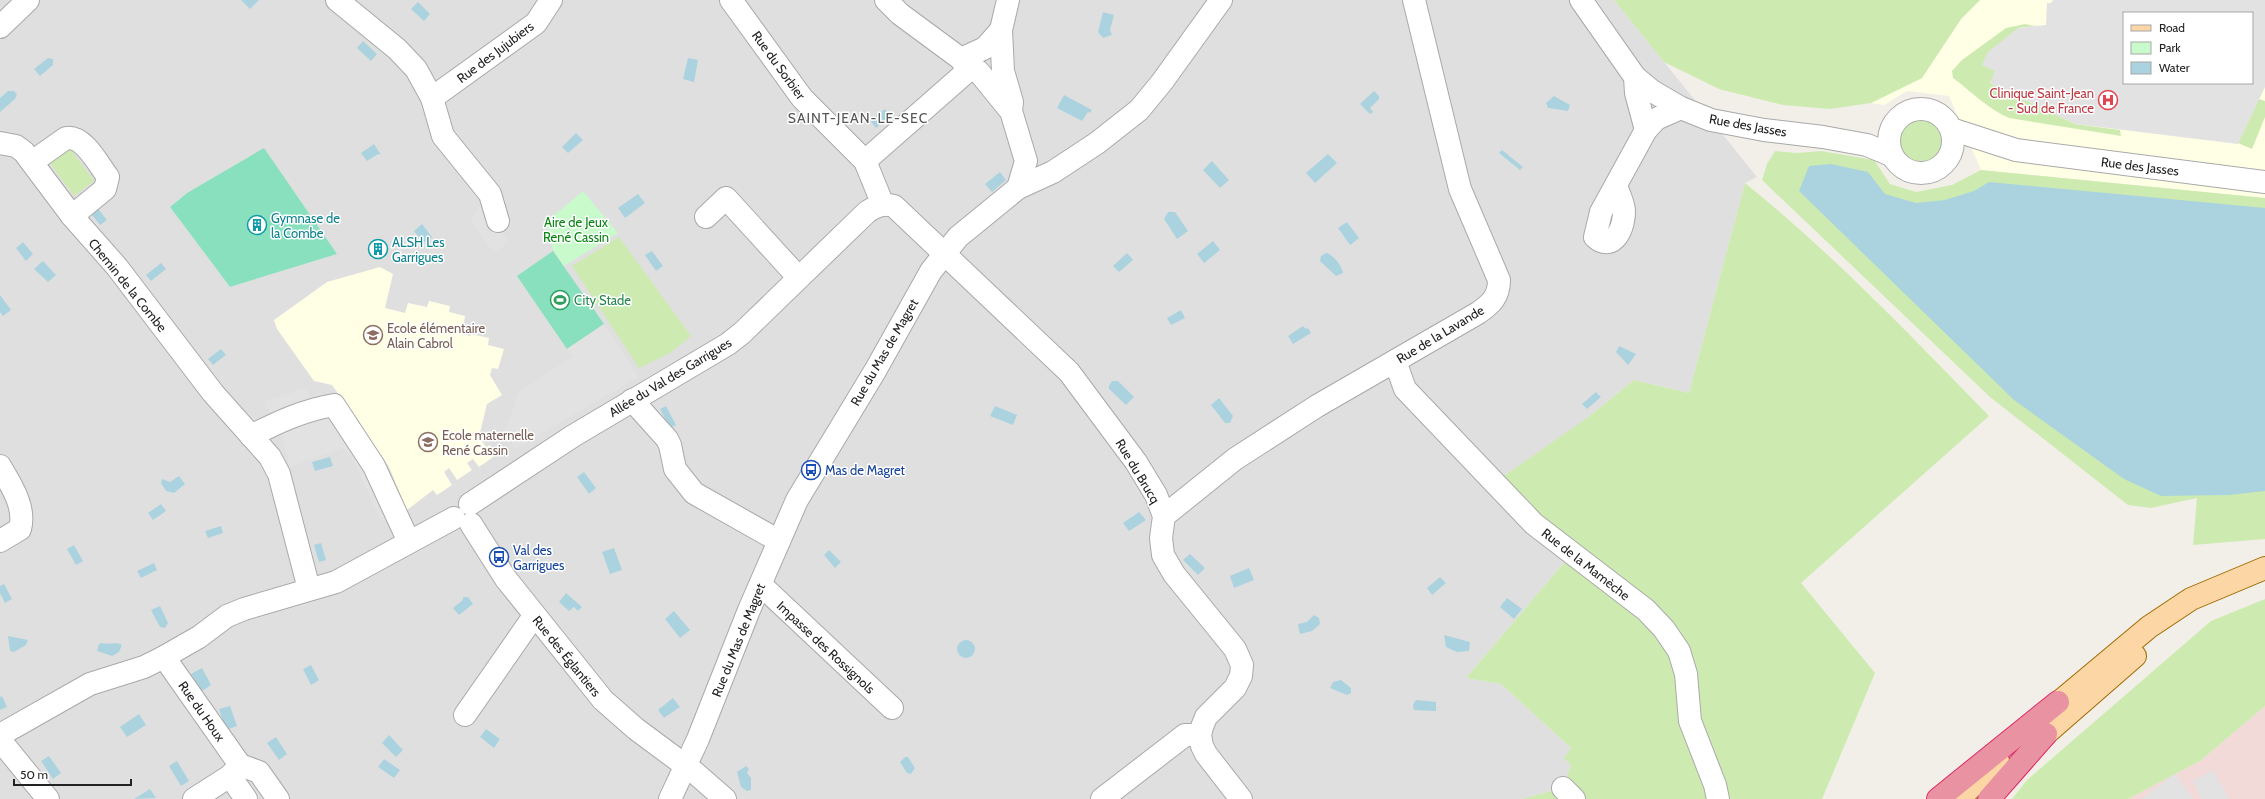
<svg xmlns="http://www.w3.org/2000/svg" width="2265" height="799" viewBox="0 0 2265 799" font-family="Cabin,sans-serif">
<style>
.residential{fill:#e0dfdf;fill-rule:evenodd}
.commercial{fill:#f2dad9}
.education{fill:#ffffe5;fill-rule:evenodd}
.grass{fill:#cdebb0}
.park{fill:#c8facc}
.pitch{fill:#88e0be}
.parking{fill:#e2e2e2;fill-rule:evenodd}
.water{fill:#aad3df}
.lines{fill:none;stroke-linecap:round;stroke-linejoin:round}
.minor-casing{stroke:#a9a9a9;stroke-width:24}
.major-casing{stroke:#a06b00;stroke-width:24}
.highway-casing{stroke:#dc2a67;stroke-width:24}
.minor{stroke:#fff;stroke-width:22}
.major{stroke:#fcd6a4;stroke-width:22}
.highway{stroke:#e892a2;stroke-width:22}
.labels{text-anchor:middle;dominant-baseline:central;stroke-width:3;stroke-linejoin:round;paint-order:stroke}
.street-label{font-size:13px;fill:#222;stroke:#fff}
.health-label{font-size:13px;fill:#be3a42;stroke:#fff;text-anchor:end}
.culture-label{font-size:13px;fill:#0d838f;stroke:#fff;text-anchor:start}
.park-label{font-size:13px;fill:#0c8416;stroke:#fff}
.leisure-label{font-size:13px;fill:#27864d;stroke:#fff;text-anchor:start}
.education-label{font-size:13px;fill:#785e54;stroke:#fff;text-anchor:start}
.transit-label{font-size:13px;fill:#164399;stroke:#fff;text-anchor:start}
.neighbourhood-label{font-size:14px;letter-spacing:1px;fill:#555;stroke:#fff}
</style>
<rect width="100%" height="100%" fill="#f2efe9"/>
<path class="residential" d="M0 0H1614L1757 177 1745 183 1689 393 1634 380 1587 418 1582 553 1562 565 1466 678 1501 684 1571 748V765L1563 788 1521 799H0ZM264 149 337 254 230 287 170 207 187 193Z"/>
<polygon class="commercial" points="2265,706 2265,799 2128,799 2200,761"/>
<g class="education">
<path d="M1980 0H2265V198L1981 170 1949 96 1907 91 1884 105 1871 103 1922 78 1961 19ZM2124 13H2252V83H2124Z"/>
<polygon points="380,267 393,274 385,308 405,313 408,303 427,307 429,301 450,306 449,312 465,316 462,334 470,336 471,334 489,338 488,345 504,349 498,369 492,368 490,375 502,395 487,404 479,437 486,447 490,445 496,455 479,467 473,459 467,463 472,470 457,480 449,468 444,472 452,485 437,495 433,490 407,510 389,467 362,427 332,385 314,381 277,329 274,320 327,282"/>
</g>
<g class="grass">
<polygon points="1614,0 1980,0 1961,19 1922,78 1871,103 1830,109 1783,105 1719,89 1664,62"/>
<path d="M2025 24 2036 26 2018 28 1990 83 2075 124 2120 130 2121 136 2009 118C1988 109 1972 92 1953 78L1952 71 1962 60 2006 28Z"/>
<polygon points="2259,99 2265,101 2265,117 2252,149 2238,143"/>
<circle cx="1920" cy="141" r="22"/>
<polygon points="69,147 94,181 74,196 49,162"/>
<polygon points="1775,151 1797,153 1821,151 1874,160 1890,184 1916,192 1952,185 1981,170 2265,198 2265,539 2193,545 2197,498 2151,508 2128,505 1990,397 1762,180 1767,164"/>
<path d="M1745 183C1833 254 1910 335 1989 416L1801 583 1875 673 1822 799H1521L1563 788 1571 765 1564 758 1571 748 1501 684 1466 678 1562 565 1582 553 1557 534 1501 478 1587 418 1634 380 1689 393Z"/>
<polygon points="619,237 691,336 670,353 639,368 572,266"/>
<polygon points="2265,599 2265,706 2200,761 2128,799 2012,799 2027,780 2211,621"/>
</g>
<polygon class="park" points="583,191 618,233 564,266 553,250 546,222"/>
<g class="pitch">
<polygon points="264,148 337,254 230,287 170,207 187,193"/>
<polygon points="553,251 604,324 567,349 517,276"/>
</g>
<g class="parking">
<path d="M2053 0H2265V87L2238 144 2075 124 1990 83 1995 71 1982 65 1988 52 2018 28 2046 25 2047 3H2051ZM2124 13H2252V83H2124Z"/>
<polygon points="481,204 509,241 497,252 490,248 470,220"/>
<polygon points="604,324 638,377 515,449 505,431 519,392 573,356 567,349"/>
<polygon points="305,388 318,407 334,405 399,518 381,521 354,462 343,448 290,467 281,431 264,402"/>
<polygon points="2213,770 2229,799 2202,799 2193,781"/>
<polygon points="2175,774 2193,799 2141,799"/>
</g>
<g class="water">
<polygon points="241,0 259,0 250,9"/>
<polygon points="418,2 430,14 424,21 411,9"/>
<polygon points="1103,12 1114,15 1110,30 1112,35 1103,38 1098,32"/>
<polygon points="363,41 377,54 371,61 357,48"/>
<polygon points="48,58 53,59 53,65 40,76 34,69"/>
<polygon points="688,58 698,60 694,82 683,79"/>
<polygon points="8,91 14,91 17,94 15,99 0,112 0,98"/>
<polygon points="1374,91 1379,96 1379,99 1370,108 1373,112 1370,114 1360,104"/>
<polygon points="1064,95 1092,110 1090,113 1088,112 1082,121 1057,108"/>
<polygon points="1554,96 1570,105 1568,111 1548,108 1546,103"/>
<polygon points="885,109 890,116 876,128 870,120"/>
<polygon points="576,133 583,140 568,153 562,147"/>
<polygon points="374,144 381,155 378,154 367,161 361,153"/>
<polygon points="1502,150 1523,167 1520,170 1499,153"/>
<polygon points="1328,154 1337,163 1315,183 1306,173"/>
<polygon points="1212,161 1229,180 1220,188 1203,170"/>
<polygon points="1831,164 1868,172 1885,194 1916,203 1945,200 1974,191 1989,182 2265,208 2265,491 2229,495 2161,496 2124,479 2014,400 1799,191 1809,166"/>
<polygon points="1000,172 1006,180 992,192 985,184"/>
<polygon points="638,194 645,203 625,218 618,208"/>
<polygon points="96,206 107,220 100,225 89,211"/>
<polygon points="1168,212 1175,212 1188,231 1177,239 1164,219"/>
<polygon points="1347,222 1359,238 1350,245 1338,228"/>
<polygon points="422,224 432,237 423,243 414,231"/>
<polygon points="1213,241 1220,250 1204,263 1197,254"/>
<polygon points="23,242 33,254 26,261 16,248"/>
<polygon points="652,251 663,266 656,271 645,255"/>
<polygon points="1127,253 1133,260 1119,272 1113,266"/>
<path d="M1326 253C1333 254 1342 266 1343 273L1336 276 1320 261 1321 256Z"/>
<polygon points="43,261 56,275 48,282 34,269"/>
<polygon points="161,263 166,269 151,281 146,275"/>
<polygon points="0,295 11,310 3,316 0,312"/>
<polygon points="1181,310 1185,318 1171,325 1167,318"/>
<polygon points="1303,326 1306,329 1308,328 1311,333 1293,344 1288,336"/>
<polygon points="1619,346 1636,354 1628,365 1616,352"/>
<polygon points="221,349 226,355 213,365 208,359"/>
<polygon points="1112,381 1118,381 1134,397 1126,405 1109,389 1109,386"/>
<polygon points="1596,392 1601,397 1587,409 1582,404"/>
<polygon points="1219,398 1233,416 1230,423 1225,423 1211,405"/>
<polygon points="666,406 676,425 670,428 660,409"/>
<polygon points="995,406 1017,415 1013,425 990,416"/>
<polygon points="330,457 333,466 315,471 312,462"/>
<polygon points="584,472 596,488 589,494 577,477"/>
<polygon points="179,476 185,484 174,493 166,491 161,483 162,479 170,482"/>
<polygon points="161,504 166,511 153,520 148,513"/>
<polygon points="1139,512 1146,520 1129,531 1123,523"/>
<polygon points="221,526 223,533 208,538 205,531"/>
<polygon points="321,543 326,560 319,562 314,545"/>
<polygon points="74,545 83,561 76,565 67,549"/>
<polygon points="614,548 622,570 610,574 602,552"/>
<polygon points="829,550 841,562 835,568 824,555"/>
<polygon points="1190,554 1205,568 1198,575 1183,560"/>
<polygon points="154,563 157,570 141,578 137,571"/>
<polygon points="1249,568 1254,580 1234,588 1230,576"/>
<polygon points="1440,577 1446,583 1432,595 1427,588"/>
<polygon points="4,584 12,599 5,603 0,593 0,586"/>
<polygon points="566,593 582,607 578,611 574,607 569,611 559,602"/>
<polygon points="463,597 468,597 473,604 459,615 453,608 463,600"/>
<polygon points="1507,598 1522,609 1514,619 1500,607"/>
<polygon points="160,606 168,623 165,628 160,627 151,610"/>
<polygon points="674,611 690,630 680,638 665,619"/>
<polygon points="1314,615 1319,618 1320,624 1312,631 1300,634 1298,624 1307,622"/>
<polygon points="1444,635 1470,642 1469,651 1457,652 1446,647"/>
<polygon points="8,636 28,640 26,645 14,652 10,651"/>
<circle cx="966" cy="649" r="9"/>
<path d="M101 643C108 645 117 641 122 645L119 652 112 656 97 651 99 644Z"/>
<polygon points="311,665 319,680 311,685 303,669"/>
<polygon points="202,668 211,685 202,691 191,674"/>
<polygon points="1341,680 1351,688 1351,693 1347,695 1330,688 1333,682"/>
<polygon points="2,696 7,707 0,710 0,697"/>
<polygon points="673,698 680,707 664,718 658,710"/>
<polygon points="1416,700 1436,702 1436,711 1414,710 1413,705"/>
<polygon points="230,706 237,726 226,730 219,709"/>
<polygon points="139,714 146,725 127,737 120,727"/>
<polygon points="486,729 500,739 494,748 480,737"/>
<polygon points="389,735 403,750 396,757 382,743"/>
<polygon points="276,737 287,754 279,760 267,743"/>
<polygon points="49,756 61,773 53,779 41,761"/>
<polygon points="905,757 908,757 915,768 911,774 907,773 900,762"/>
<polygon points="384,759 400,770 394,778 378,767"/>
<polygon points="177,761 189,781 181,786 169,766"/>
<polygon points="746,766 749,769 747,773 751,778 751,790 747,791 741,787 737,772"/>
<polygon points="150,789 156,798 134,799"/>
</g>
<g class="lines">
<g class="minor-casing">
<g id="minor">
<polyline points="337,0 397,49 416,69 432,98 443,136 490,194 498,221"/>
<polyline points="731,0 802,98 865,161 883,205"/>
<polyline points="886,0 900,14 961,59 964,64 978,71 1009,109"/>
<polyline points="1008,0 1001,30 1003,71 1012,102 1011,111 1026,161 1018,188"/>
<polyline points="1581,0 1635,77 1652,91 1681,108 1711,120 1764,130 1823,137 1867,145 1891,155"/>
<polyline points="0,27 28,0"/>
<polyline points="961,59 985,48 1001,30"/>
<polyline points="1635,77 1636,93 1646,130"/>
<polyline points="432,98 536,23 551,0"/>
<circle cx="1921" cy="141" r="32"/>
<polyline points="1951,129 2016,150 2265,182"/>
<polyline points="0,143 16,146 24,152 72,216 117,267 213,393 270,457 279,474 309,589"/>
<polyline points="865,161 971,68"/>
<path d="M32 162 66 138C84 135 98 164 108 177L105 189 72 216"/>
<path d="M1616 186C1619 194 1623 202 1624 210 1625 226 1614 254 1595 237L1601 212 1646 130 1656 119 1681 108"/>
<polyline points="706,217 726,198 798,277"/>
<polyline points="1395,361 1405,389 1534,524 1646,610 1664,629 1679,651 1686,674 1690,721 1715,785 1718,799"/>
<polyline points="632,400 667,439 670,445 675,469 694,493 779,541"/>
<path d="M251 436C278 422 304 410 334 405L374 466 409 542"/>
<path d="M0 466C11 485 26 507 20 529L0 541"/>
<path d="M470 504 573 436 728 344 742 333 867 212C876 206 883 203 894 206L1069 372 1136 462 1156 495 1164 516 1161 538 1163 555 1174 574 1235 649 1242 665 1241 676 1235 688 1206 717 1202 727 1200 735 1202 746 1206 754 1241 799"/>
<path d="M1164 516 1235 459 1317 406 1478 313C1491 304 1499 297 1499 280L1460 189 1414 0"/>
<polyline points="471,524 506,579 603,700 636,729 694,772 725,799"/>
<polyline points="761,585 892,708"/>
<polyline points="164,657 240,765 259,772 278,799"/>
<polyline points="465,715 534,616"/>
<polyline points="0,735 90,684 144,667 164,657 199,637 227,616 244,609 336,582 454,518"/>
<polyline points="0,740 48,799"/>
<polyline points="230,776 246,799"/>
<polyline points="1563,788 1574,799"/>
<polyline points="194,799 230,776 240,765"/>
<polyline points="670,799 698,739 749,610 797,500 875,371 931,271 958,237 1018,188 1053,172 1097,143 1139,110 1162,82 1221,0"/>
<polyline points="1102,799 1185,735 1200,735"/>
</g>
</g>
<g class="major-casing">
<g id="major">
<polyline points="2045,714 2149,627 2191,599 2265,568"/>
<polyline points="2033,745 2135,656"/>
<polyline points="1959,799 1998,761"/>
</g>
</g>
<g class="highway-casing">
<g id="highway">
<polyline points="1938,799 2058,702"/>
<polyline points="1989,799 2046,734"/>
</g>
</g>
<use href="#minor" class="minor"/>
<use href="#major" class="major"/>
<use href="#highway" class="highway"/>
</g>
<defs>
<g id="hospital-ring" transform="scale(1)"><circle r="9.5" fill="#fff" stroke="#e0444e" stroke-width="1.5"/><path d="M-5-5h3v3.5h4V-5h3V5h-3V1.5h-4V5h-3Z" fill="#e0444e"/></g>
<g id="building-ring" transform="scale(1)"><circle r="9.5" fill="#fff" stroke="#0f9aa8" stroke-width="1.5"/><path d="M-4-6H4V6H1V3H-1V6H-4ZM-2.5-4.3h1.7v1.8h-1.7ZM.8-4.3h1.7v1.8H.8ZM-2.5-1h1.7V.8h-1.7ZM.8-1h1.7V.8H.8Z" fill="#0f9aa8"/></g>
<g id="stadium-ring" transform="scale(1)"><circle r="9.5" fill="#fff" stroke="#2e9e5b" stroke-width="1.5"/><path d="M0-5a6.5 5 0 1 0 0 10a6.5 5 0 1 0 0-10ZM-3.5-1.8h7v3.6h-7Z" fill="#2e9e5b"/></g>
<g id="school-ring" transform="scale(1)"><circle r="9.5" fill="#fff" stroke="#8d6e63" stroke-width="1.5"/><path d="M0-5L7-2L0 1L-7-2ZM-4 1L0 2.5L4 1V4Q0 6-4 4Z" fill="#8d6e63"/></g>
<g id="bus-ring" transform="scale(1)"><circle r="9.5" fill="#fff" stroke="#1a4fb4" stroke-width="1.5"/><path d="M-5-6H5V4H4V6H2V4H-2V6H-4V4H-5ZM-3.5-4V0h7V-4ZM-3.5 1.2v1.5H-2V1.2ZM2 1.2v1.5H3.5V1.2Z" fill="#1a4fb4"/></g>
</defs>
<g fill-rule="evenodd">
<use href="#hospital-ring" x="2108" y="100"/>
<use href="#building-ring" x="257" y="225"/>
<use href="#building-ring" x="378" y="249"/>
<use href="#stadium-ring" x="560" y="300"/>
<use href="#school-ring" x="373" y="335"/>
<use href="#school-ring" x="428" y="442"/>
<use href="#bus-ring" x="811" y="470"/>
<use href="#bus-ring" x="499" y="557"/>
</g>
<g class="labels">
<g class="street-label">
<text transform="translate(495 52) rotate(-37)">Rue des Jujubiers</text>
<text transform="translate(779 65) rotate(54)">Rue du Sorbier</text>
<text transform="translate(1748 125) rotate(10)">Rue des Jasses</text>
<text transform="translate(2140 166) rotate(7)">Rue des Jasses</text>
<text transform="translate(128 285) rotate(51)">Chemin de la Combe</text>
<text transform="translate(1440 334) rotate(-31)">Rue de la Lavande</text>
<text transform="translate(884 352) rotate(-60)">Rue du Mas de Magret</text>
<text transform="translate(670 377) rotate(-31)">Allée du Val des Garrigues</text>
<text transform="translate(1138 471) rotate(59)">Rue du Brucq</text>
<text transform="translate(1586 564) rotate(38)">Rue de la Mamèche</text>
<text transform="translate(738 640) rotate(-68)">Rue du Mas de Magret</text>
<text transform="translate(826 647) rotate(43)">Impasse des Rossignols</text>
<text transform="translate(567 656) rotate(51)">Rue des Églantiers</text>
<text transform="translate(202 711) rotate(55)">Rue du Houx</text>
</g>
<g class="health-label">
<text x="2094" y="93">Clinique Saint-Jean<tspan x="2094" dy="15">- Sud de France</tspan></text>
</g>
<g class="culture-label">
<text x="271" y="218">Gymnase de<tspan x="271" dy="15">la Combe</tspan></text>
<text x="392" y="242">ALSH Les<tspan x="392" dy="15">Garrigues</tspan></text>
</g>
<g class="park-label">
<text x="576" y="222">Aire de Jeux<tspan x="576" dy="15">René Cassin</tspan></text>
</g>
<g class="leisure-label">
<text x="574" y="300">City Stade</text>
</g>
<g class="education-label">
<text x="387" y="328">Ecole élémentaire<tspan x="387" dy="15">Alain Cabrol</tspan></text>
<text x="442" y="435">Ecole maternelle<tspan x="442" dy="15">René Cassin</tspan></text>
</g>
<g class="transit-label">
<text x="825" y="470">Mas de Magret</text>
<text x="513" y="550">Val des<tspan x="513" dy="15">Garrigues</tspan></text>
</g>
<g class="neighbourhood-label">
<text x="858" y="118">SAINT-JEAN-LE-SEC</text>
</g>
</g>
<rect x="2123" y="12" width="130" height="72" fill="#ffffff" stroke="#a7a7a7"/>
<rect x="2131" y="25" width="20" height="6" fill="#fcd6a4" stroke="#a7a7a7"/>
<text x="2159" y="32" font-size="12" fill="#222222">Road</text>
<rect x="2131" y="42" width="20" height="12" fill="#c8facc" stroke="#a7a7a7"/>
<text x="2159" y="52" font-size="12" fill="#222222">Park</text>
<rect x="2131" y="62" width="20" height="12" fill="#aad3df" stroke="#a7a7a7"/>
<text x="2159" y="72" font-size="12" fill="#222222">Water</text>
<path d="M14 779v6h117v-6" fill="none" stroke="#222222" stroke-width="2"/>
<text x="20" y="779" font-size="12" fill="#222222" stroke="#ffffff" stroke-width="3" paint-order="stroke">50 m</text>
</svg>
